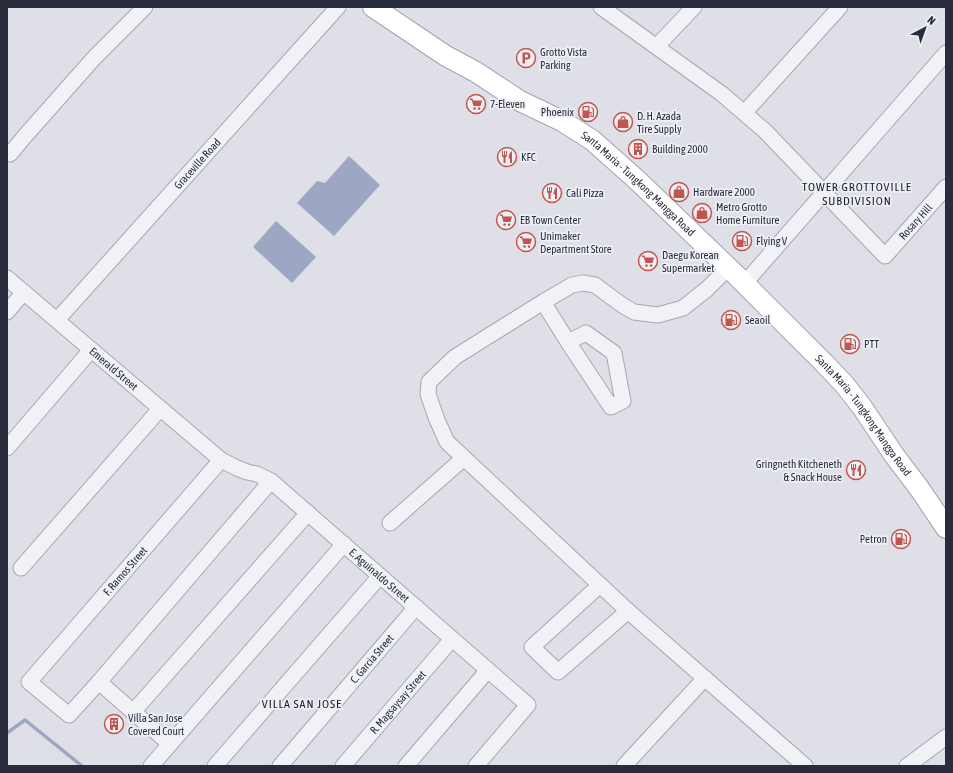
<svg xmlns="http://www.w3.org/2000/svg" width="953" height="773" viewBox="0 0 953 773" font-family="'Asap Condensed',sans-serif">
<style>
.water{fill:#9da7c4}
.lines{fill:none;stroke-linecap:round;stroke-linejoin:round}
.stream{stroke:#9da7c4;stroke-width:3.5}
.minor-casing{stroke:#a5a6b1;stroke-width:17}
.major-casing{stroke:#9fa3b2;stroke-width:22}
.minor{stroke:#f1f2f6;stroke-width:15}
.major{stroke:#fff;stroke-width:20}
.labels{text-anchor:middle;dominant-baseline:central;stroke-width:3.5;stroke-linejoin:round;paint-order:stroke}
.poi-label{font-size:11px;fill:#292c3d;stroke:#eeeff5;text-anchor:start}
.street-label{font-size:11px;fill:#292c3d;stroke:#eeeff5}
.neighbourhood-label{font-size:12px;letter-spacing:1px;fill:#1c1e2d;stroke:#eeeff5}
</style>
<rect width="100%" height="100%" fill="#dfe0e7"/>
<g class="water">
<polygon points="349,156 380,185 334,236 297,203 317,181 325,183"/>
<polygon points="276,221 316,257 292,283 253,247"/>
</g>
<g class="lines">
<polyline class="stream" points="7,733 25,720 82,766"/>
<g class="minor-casing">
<g id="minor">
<path id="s1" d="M601 7 722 94 765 131 885 256 946 187"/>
<polyline points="657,46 694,7"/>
<polyline points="745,112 840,7"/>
<polyline points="10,154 25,136 94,58 145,7"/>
<polyline points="728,268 707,289 683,308 658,315 634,312 622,305 595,285 583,283 572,285 543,302 455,357 429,382 428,394 437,420 447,442 628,611 805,766"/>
<path id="s2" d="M7 278 221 460 237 468 247 472 257 474 271 481 528 705 476 766"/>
<polyline points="744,284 946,53"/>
<polyline points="543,302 568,342 611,407 623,401 614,353 586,333 568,342"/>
<polyline points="7,312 24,292"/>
<path id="s3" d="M57 320 338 7"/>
<polyline points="7,448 91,350"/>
<polyline points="221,460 29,682 69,715 99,682 271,481"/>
<polyline points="390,523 464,458"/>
<polyline points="21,568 160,409"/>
<polyline points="600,585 532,647 558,672 628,611"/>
<polyline points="99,682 170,744"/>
<polyline points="133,712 308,513"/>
<polyline points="151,766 344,544"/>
<polyline points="215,766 380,576"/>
<path id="s4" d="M280 766 416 607"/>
<path id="s5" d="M343 766 452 639"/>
<polyline points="406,766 488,670"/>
<polyline points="624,766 705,678"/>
<polyline points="907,766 946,737"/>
</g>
</g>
<g class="major-casing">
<g id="major">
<path id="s6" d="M373 7 446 56 476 72 520 101 562 121 592 140 637 180 739 278 824 363 844 384 862 407 894 455 919 488 946 528"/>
</g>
</g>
<use href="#minor" class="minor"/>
<use href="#major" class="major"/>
</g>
<defs>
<g id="parking-ring" transform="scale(1)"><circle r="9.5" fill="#eeeff5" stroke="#c2564e" stroke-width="1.5"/><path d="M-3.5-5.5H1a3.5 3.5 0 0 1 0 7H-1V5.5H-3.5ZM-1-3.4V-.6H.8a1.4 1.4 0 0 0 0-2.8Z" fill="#c2564e"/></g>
<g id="supermarket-ring" transform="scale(1)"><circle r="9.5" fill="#eeeff5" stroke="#c2564e" stroke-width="1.5"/><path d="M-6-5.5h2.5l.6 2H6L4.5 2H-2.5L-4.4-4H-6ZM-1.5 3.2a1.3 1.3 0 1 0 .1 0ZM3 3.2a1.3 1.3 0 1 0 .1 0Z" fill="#c2564e"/></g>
<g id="fuel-ring" transform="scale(1)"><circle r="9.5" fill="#eeeff5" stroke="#c2564e" stroke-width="1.5"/><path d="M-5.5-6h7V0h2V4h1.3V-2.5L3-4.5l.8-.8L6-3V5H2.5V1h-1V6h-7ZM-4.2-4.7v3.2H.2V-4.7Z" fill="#c2564e"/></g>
<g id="shop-ring" transform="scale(1)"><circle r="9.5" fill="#eeeff5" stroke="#c2564e" stroke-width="1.5"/><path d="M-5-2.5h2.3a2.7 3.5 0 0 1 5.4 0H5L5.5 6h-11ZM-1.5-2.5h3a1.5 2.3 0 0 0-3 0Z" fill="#c2564e"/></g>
<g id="building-ring" transform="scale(1)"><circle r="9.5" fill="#eeeff5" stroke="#c2564e" stroke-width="1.5"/><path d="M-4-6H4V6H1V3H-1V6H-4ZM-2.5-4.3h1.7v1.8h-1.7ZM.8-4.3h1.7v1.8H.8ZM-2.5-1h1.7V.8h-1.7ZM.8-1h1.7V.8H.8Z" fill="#c2564e"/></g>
<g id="restaurant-ring" transform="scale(1)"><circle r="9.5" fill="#eeeff5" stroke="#c2564e" stroke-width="1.5"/><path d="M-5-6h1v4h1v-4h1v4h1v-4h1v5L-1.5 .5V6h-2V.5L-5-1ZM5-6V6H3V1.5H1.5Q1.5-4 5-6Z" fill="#c2564e"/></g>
</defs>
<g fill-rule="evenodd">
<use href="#parking-ring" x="526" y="58"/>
<use href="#supermarket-ring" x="476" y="104"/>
<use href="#fuel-ring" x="588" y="112"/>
<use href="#shop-ring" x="623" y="122"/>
<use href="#building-ring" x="638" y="149"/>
<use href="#restaurant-ring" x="507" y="157"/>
<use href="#shop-ring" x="679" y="192"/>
<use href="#restaurant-ring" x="552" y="193"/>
<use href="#shop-ring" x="702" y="213"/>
<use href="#supermarket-ring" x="506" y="220"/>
<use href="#fuel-ring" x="742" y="241"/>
<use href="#supermarket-ring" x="526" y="242"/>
<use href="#supermarket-ring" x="648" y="261"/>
<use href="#fuel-ring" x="731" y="320"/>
<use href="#fuel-ring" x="850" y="344"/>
<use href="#restaurant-ring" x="856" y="470"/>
<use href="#fuel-ring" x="901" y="539"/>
<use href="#building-ring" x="114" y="724"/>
</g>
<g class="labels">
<g class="poi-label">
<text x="540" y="52">Grotto Vista<tspan x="540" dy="13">Parking</tspan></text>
<text x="490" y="104">7-Eleven</text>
<text x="574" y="112" text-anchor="end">Phoenix</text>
<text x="637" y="116">D. H. Azada<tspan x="637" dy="13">Tire Supply</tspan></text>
<text x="652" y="149">Building 2000</text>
<text x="521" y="157">KFC</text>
<text x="693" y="192">Hardware 2000</text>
<text x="566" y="193">Cali Pizza</text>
<text x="716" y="207">Metro Grotto<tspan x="716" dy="13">Home Furniture</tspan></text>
<text x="520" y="220">EB Town Center</text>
<text x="540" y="236">Unimaker<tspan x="540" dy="13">Department Store</tspan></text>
<text x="756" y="241">Flying V</text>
<text x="662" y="255">Daegu Korean<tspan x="662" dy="13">Supermarket</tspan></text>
<text x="745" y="320">Seaoil</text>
<text x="864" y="344">PTT</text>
<text x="842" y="464" text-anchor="end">Gringneth Kitcheneth<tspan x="842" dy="13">&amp; Snack House</tspan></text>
<text x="887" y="539" text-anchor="end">Petron</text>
<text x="128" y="718">Villa San Jose<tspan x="128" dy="13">Covered Court</tspan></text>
</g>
<g class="street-label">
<text stroke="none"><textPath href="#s3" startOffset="210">Graceville Road</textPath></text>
<text stroke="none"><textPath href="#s6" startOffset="320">Santa Maria - Tungkong Mangga Road</textPath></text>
<text stroke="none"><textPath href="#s1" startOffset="425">Rosary Hill</textPath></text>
<text stroke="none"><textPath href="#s2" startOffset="140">Emerald Street</textPath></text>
<text stroke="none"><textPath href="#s6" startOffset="644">Santa Maria - Tungkong Mangga Road</textPath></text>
<text transform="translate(125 571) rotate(-49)">F. Ramos Street</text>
<text stroke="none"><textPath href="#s2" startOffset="479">E. Aguinaldo Street</textPath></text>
<text stroke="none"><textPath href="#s4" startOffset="141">C. Garcia Street</textPath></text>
<text stroke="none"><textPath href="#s5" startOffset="84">R. Magsaysay Street</textPath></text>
</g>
<g class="neighbourhood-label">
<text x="857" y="187">TOWER GROTTOVILLE<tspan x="857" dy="14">SUBDIVISION</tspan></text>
<text x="302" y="704">VILLA SAN JOSE</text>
</g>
</g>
<rect width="953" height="773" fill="none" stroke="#292c3d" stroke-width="16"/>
<g transform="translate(925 28) rotate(41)" stroke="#eeeff5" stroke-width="3" paint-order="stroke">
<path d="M0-3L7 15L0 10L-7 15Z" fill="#292c3d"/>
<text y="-6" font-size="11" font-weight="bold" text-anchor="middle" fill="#292c3d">N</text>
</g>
</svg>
